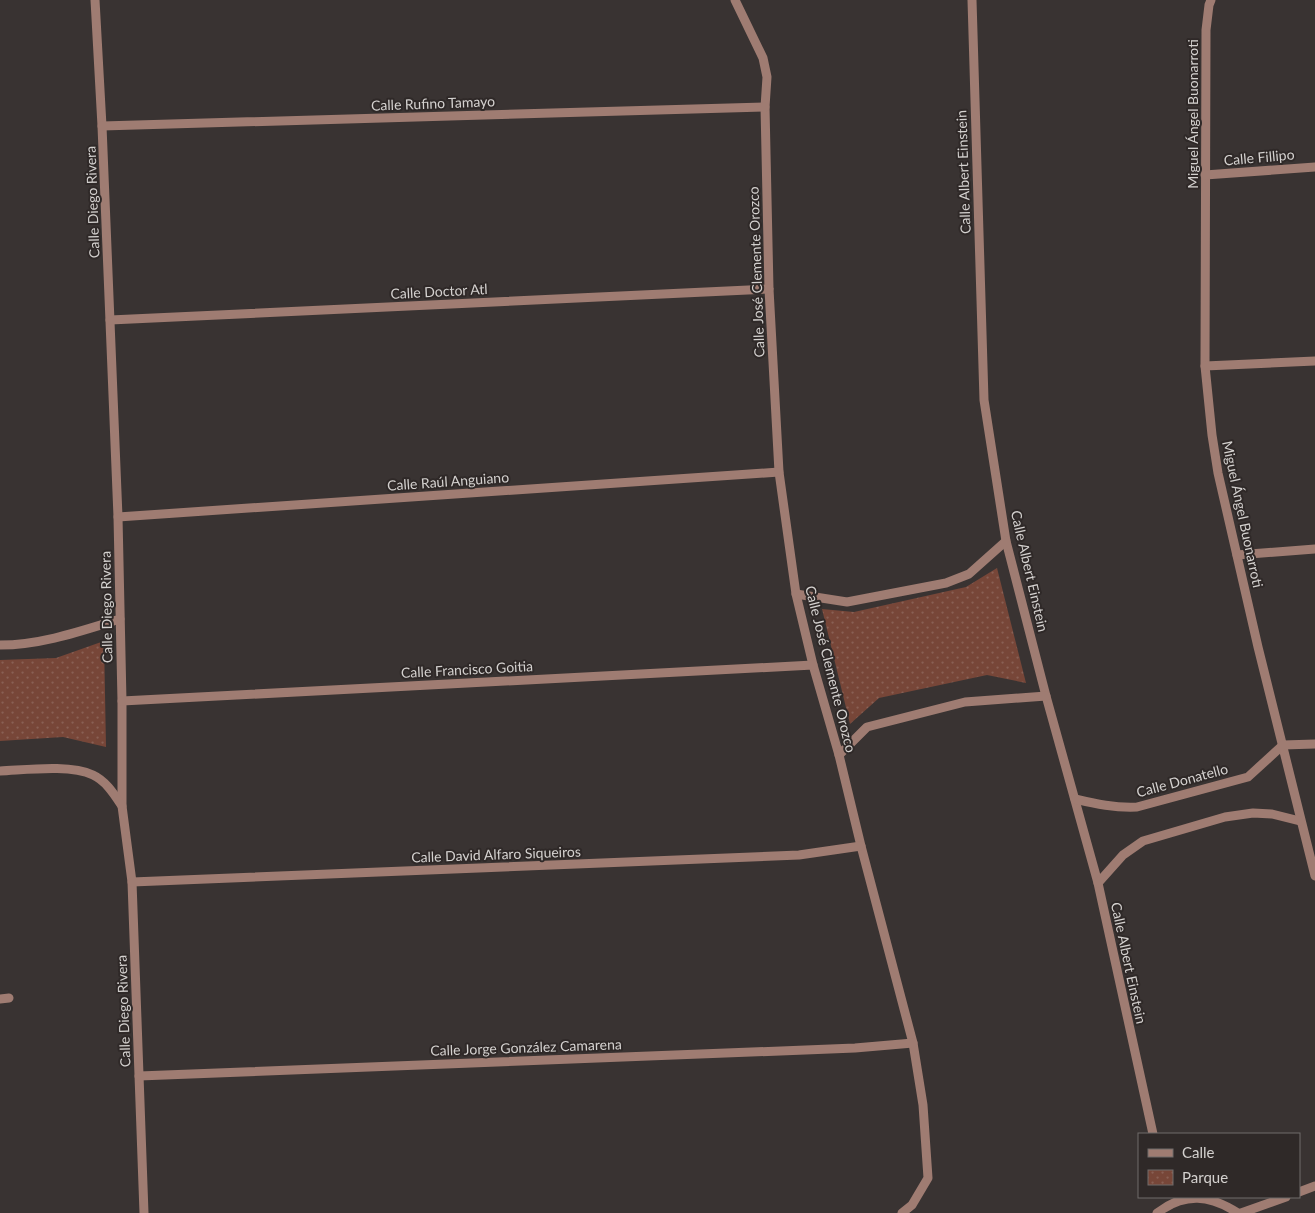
<svg xmlns="http://www.w3.org/2000/svg" width="1315" height="1213" viewBox="0 0 1315 1213" font-family="Lato,sans-serif">
<style>
.park{fill:url(#park-dots)}
.lines{fill:none;stroke-linecap:round;stroke-linejoin:round}
.minor{stroke:#9f7c72;stroke-width:9}
.labels{text-anchor:middle;dominant-baseline:central;stroke-width:4;stroke-linejoin:round;paint-order:stroke}
.street-label{font-size:14px;fill:#d4d1cf;stroke:#2f2928}
</style>
<defs>
<pattern id="park-dots" width="8" height="8" patternUnits="userSpaceOnUse" patternTransform="scale(1.25)"><rect width="8" height="8" fill="#774638"/><path d="M2 2h.1M6 6h.1" fill="none" stroke="#896054" stroke-width="1.8" stroke-linecap="round"/></pattern>
</defs>
<rect width="100%" height="100%" fill="#393332"/>
<g class="park">
<polygon points="997,568 1026,683 987,675 879,698 850,724 822,609 854,612 966,587"/>
<polygon points="104,641 106,747 63,737 0,741 0,660 56,658"/>
</g>
<g class="lines">
<g class="minor">
<polyline points="95,0 102,126 118,517 122,701 122,806 132,882 144,1213"/>
<polyline points="735,0 763,58 767,77 765,107 769,289 779,472 796,594 813,665 839,755 861,846 913,1043 923,1105 928,1178 912,1205 902,1213"/>
<polyline points="972,0 984,400 1006,541 1046,696 1098,883 1153,1134"/>
<polyline points="1211,0 1209,5 1206,30 1205,366 1212,435 1218,473 1258,647 1315,876"/>
<polyline points="102,126 765,107"/>
<polyline points="1205,175 1315,167"/>
<polyline points="110,320 769,289"/>
<polyline points="1205,366 1315,361"/>
<polyline points="118,517 779,472"/>
<polyline points="1237,555 1315,549"/>
<polyline points="796,594 847,602 946,583 969,574 1006,541"/>
<path d="M0 645C41 645 81 631 120 619"/>
<polyline points="122,701 813,665"/>
<polyline points="839,755 867,727 965,702 1046,696"/>
<path d="M0 771C25 770 70 764 93 775 106 781 114 794 122 806"/>
<path d="M1075 799C1096 804 1115 808 1137 807L1248 777 1283 745 1315 744"/>
<polyline points="132,882 799,855 861,846"/>
<polyline points="1098,883 1123,855 1143,841 1225,817 1253,813 1272,814 1300,821"/>
<polyline points="0,999 9,998"/>
<polyline points="139,1076 855,1048 913,1043"/>
<polyline points="1299,1192 1315,1186"/>
<path d="M1157 1213C1185 1192 1210 1195 1238 1213"/>
<polyline points="1241,1213 1286,1197"/>
</g>
</g>
<g class="labels">
<g class="street-label">
<text transform="translate(433 103) rotate(-2)">Calle Rufino Tamayo</text>
<text transform="translate(1192 114) rotate(-90)">Miguel Ángel Buonarroti</text>
<text transform="translate(1259 157) rotate(-5)">Calle Fillipo</text>
<text transform="translate(963 172) rotate(-92)">Calle Albert Einstein</text>
<text transform="translate(92 202) rotate(-92)">Calle Diego Rivera</text>
<text transform="translate(756 272) rotate(-92)">Calle José Clemente Orozco</text>
<text transform="translate(439 291) rotate(-3)">Calle Doctor Atl</text>
<text transform="translate(448 481) rotate(-4)">Calle Raúl Anguiano</text>
<text transform="translate(1243 514) rotate(78)">Miguel Ángel Buonarroti</text>
<text transform="translate(1030 571) rotate(77)">Calle Albert Einstein</text>
<text transform="translate(106 607) rotate(-91)">Calle Diego Rivera</text>
<text transform="translate(467 669) rotate(-3)">Calle Francisco Goitia</text>
<text transform="translate(831 669) rotate(76)">Calle José Clemente Orozco</text>
<text transform="translate(1182 780) rotate(-15)">Calle Donatello</text>
<text transform="translate(496 854) rotate(-2)">Calle David Alfaro Siqueiros</text>
<text transform="translate(1129 963) rotate(78)">Calle Albert Einstein</text>
<text transform="translate(123 1011) rotate(-92)">Calle Diego Rivera</text>
<text transform="translate(526 1047) rotate(-2)">Calle Jorge González Camarena</text>
</g>
</g>
<rect x="1138" y="1133" width="162" height="65" fill="#2f2928" stroke="#716c6b"/>
<rect x="1148" y="1149" width="25" height="8" fill="#9f7c72" stroke="#716c6b"/>
<text x="1182" y="1158" font-size="15" fill="#d4d1cf">Calle</text>
<rect x="1148" y="1170" width="25" height="15" fill="url(#park-dots)" stroke="#716c6b"/>
<text x="1182" y="1183" font-size="15" fill="#d4d1cf">Parque</text>
</svg>
